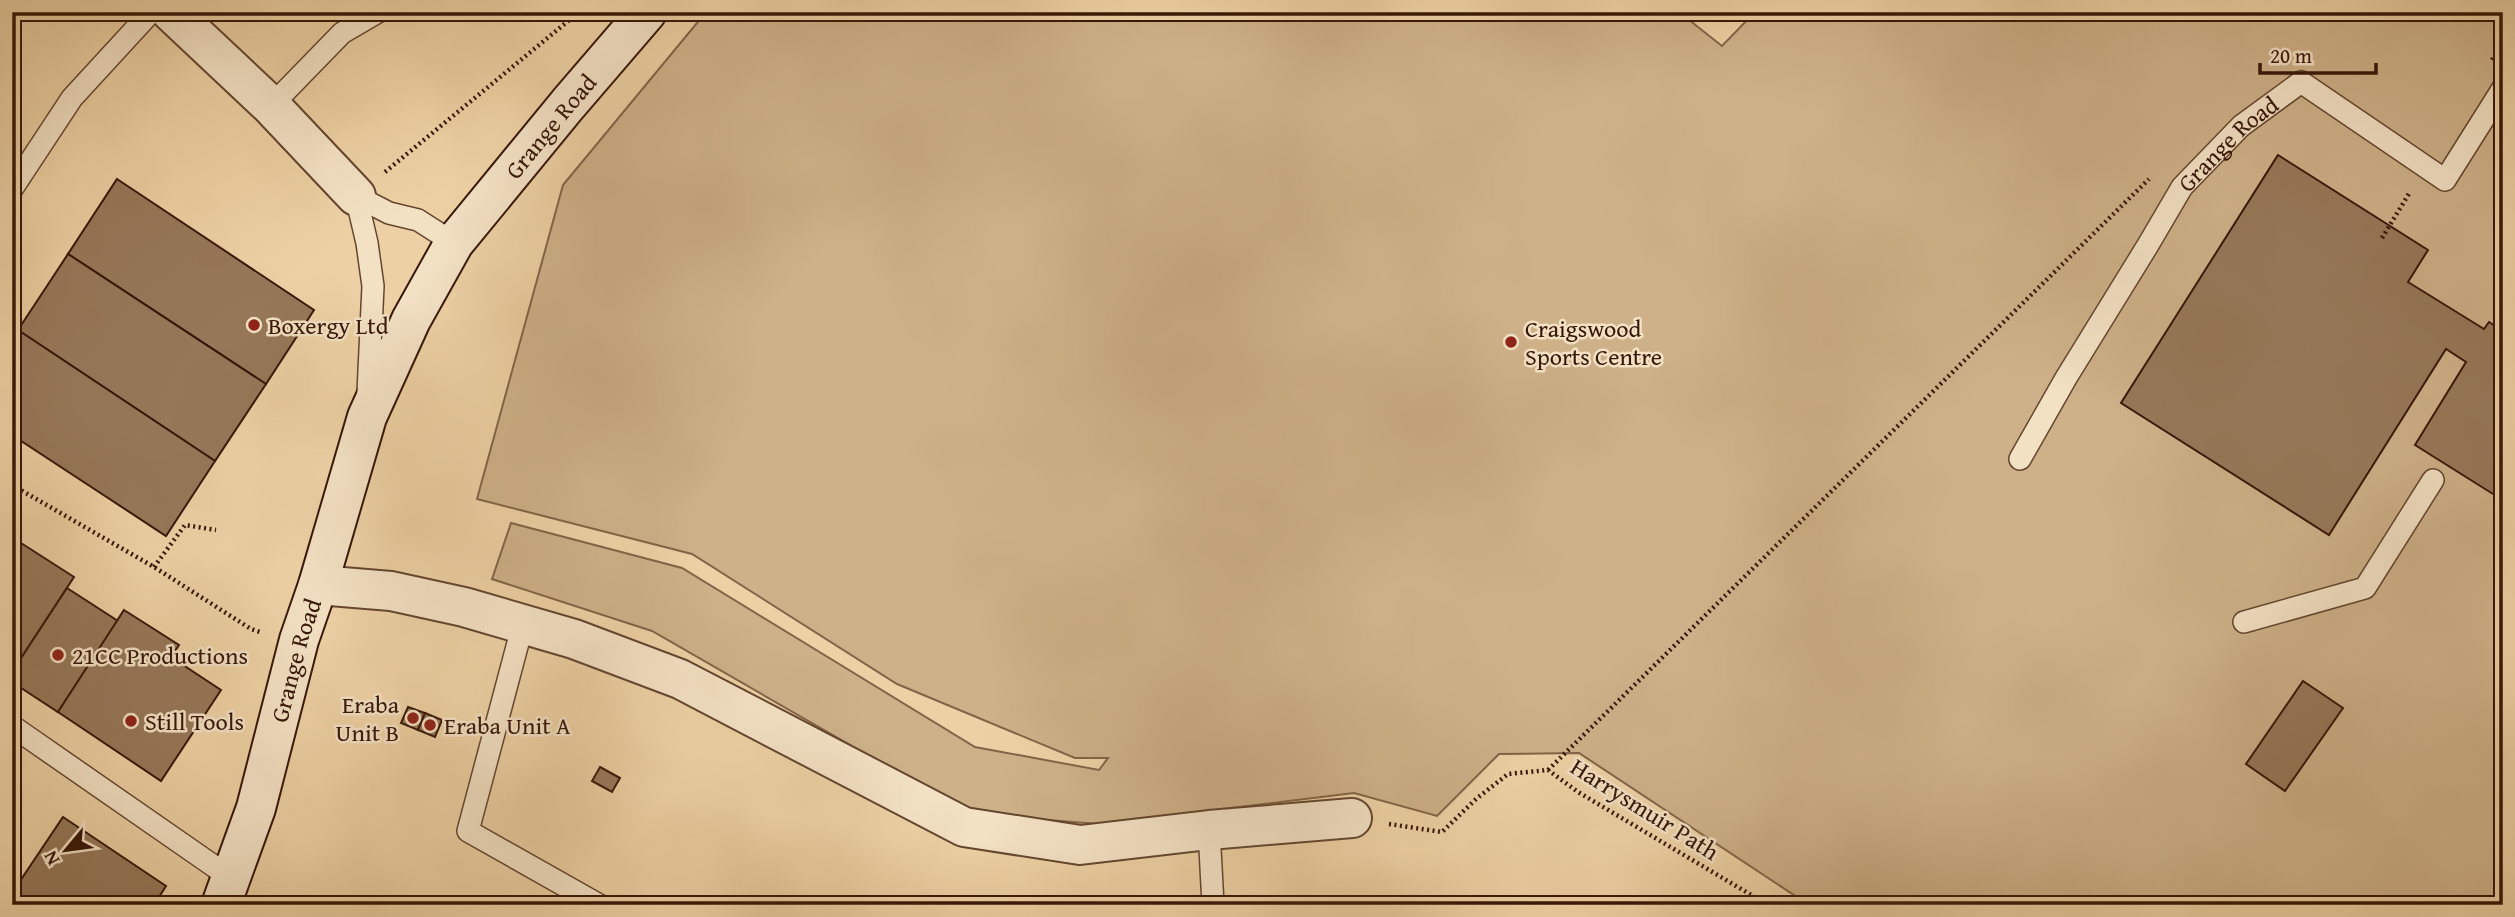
<svg xmlns="http://www.w3.org/2000/svg" width="2515" height="917" viewBox="0 0 2515 917" font-family="'Gentium Book Plus',serif">
<style>
.green{fill:#ceb189;stroke:#826448;stroke-width:2}
.building{fill:#967859;stroke:#371708;stroke-width:2}
.lines{fill:none;stroke-linecap:round;stroke-linejoin:round}
.lane-casing{stroke:#64462f;stroke-width:24}
.street-casing{stroke:#64462f;stroke-width:42}
.secondary-casing{stroke:#371708;stroke-width:42}
.path{stroke:#371708;stroke-width:4.5;stroke-dasharray:2 3.5;stroke-linecap:butt}
.lane{stroke:#f3e1c4;stroke-width:21}
.street{stroke:#f3e1c4;stroke-width:38}
.secondary{stroke:#f3e1c4;stroke-width:38}
.poi-dot{fill:#8f2418;stroke:#f3e1c4;stroke-width:2.5}
.labels{text-anchor:middle;dominant-baseline:central;stroke-width:5;stroke-linejoin:round;paint-order:stroke}
.street-label{font-size:24px;fill:#371708;stroke:#f3e1c4}
.poi-label{font-size:24px;fill:#371708;stroke:#f3e1c4;text-anchor:start}
</style>
<rect width="100%" height="100%" fill="#edd1a4"/>
<filter id="stains"><feTurbulence type="fractalNoise" baseFrequency=".00286" numOctaves="4"/><feColorMatrix values="0 0 0 0 .2 0 0 0 0 .09 0 0 0 0 .02 0 0 0 .5 -.17"/></filter>
<radialGradient id="worn" r=".72"><stop offset=".6" stop-color="#630" stop-opacity="0"/><stop offset="1" stop-color="#630" stop-opacity=".3"/></radialGradient>
<polygon class="green" points="706,12 1679,12 1722,46 1755,12 2503,12 2503,905 1809,905 1579,753 1499,754 1437,816 1354,793 1099,824 970,814 652,631 492,579 511,523 682,568 975,747 1099,770 1108,758 1075,758 897,684 692,554 477,499 563,185"/>
<g class="building">
<polygon points="2278,155 2428,250 2408,282 2484,329 2489,322 2503,331 2503,496 2501,499 2415,445 2466,362 2446,349 2329,535 2121,403"/>
<polygon points="117,179 314,310 266,384 68,254"/>
<polygon points="68,254 266,384 215,461 18,330"/>
<polygon points="18,330 215,461 166,536 12,435 12,339"/>
<polygon points="21,543 74,577 12,672 12,557"/>
<polygon points="67,588 118,621 58,712 12,682 12,672"/>
<polygon points="124,610 179,645 171,657 221,690 161,781 58,712"/>
<polygon points="2303,681 2343,708 2285,791 2246,764"/>
<polygon points="408,707 425,713 418,730 401,723"/>
<polygon points="425,713 442,720 435,737 418,730"/>
<polygon points="600,767 620,778 612,792 592,781"/>
<polygon points="63,817 166,886 154,905 12,904 12,893"/>
</g>
<g class="lines">
<g class="lane-casing">
<g id="lane">
<polyline points="271,106 342,33 378,12"/>
<polyline points="12,189 72,98 151,12"/>
<polyline points="356,196 367,243 373,286 368,392"/>
<polyline points="356,196 389,213 418,220 454,243"/>
<path id="s1" d="M2020 459 2066 378 2148 245 2182 187 2241 126 2301 82 2445 180 2503 88"/>
<polyline points="2244,622 2365,588 2433,480"/>
<polyline points="523,624 468,831 599,905"/>
<polyline points="12,726 231,878"/>
<polyline points="1209,830 1213,905"/>
</g>
</g>
<g class="street-casing">
<g id="street">
<polyline points="171,12 271,106 356,196"/>
<polyline points="318,585 391,591 464,607 574,639 680,679 964,827 1080,845 1209,830 1352,818"/>
</g>
</g>
<g class="secondary-casing">
<g id="secondary">
<path id="s2" d="M221 905 256 808 299 640 318 585 367 417 411 320 454 243 568 104 647 12"/>
</g>
</g>
<g class="path">
<polyline points="415,12 424,12"/>
<polyline points="2492,60 2503,43"/>
<polyline points="385,172 579,12"/>
<polyline points="2382,238 2410,192"/>
<polyline points="12,485 154,567 251,629 260,632"/>
<polyline points="154,567 185,525 216,530"/>
<polyline points="1548,770 2149,179"/>
<polyline points="1389,824 1442,832 1476,799 1508,774 1548,770 1578,792 1768,905"/>
</g>
<use href="#lane" class="lane"/>
<use href="#street" class="street"/>
<use href="#secondary" class="secondary"/>
</g>
<g class="poi-dot">
<circle cx="254" cy="325" r="7"/>
<circle cx="1511" cy="342" r="7"/>
<circle cx="58" cy="655" r="7"/>
<circle cx="413" cy="718" r="7"/>
<circle cx="131" cy="721" r="7"/>
<circle cx="430" cy="725" r="7"/>
</g>
<g class="labels">
<g class="street-label">
<text stroke="none"><textPath href="#s2" startOffset="856">Grange Road</textPath></text>
<text stroke="none"><textPath href="#s1" startOffset="380">Grange Road</textPath></text>
<text stroke="none"><textPath href="#s2" startOffset="256">Grange Road</textPath></text>
<text transform="translate(1645 809) rotate(32)">Harrysmuir Path</text>
</g>
<g class="poi-label">
<text x="268" y="325">Boxergy Ltd</text>
<text x="1525" y="328">Craigswood<tspan x="1525" dy="28">Sports Centre</tspan></text>
<text x="72" y="655">21CC Productions</text>
<text x="399" y="704" text-anchor="end">Eraba<tspan x="399" dy="28">Unit B</tspan></text>
<text x="145" y="721">Still Tools</text>
<text x="444" y="725">Eraba Unit A</text>
</g>
</g>
<rect width="2515" height="917" fill="none" stroke="#edd1a4" stroke-width="42"/>
<rect x="14" y="14" width="2487" height="889" fill="none" stroke="#371708" stroke-width="3.5"/>
<rect x="21" y="21" width="2473" height="875" fill="none" stroke="#371708" stroke-width="2"/>
<g transform="translate(66 850) rotate(241)" stroke="#f3e1c4" stroke-width="5" paint-order="stroke">
<path d="M0-5L12 26L0 18L-12 26Z" fill="#371708"/>
<text y="-10" font-size="19" font-weight="bold" text-anchor="middle" fill="#371708">N</text>
</g>
<path d="M2260 63v10h116v-10" fill="none" stroke="#371708" stroke-width="3.5"/>
<text x="2270" y="63" font-size="21" fill="#371708" stroke="#f3e1c4" stroke-width="5" paint-order="stroke">20 m</text>
<rect width="100%" height="100%" filter="url(#stains)"/>
<rect width="100%" height="100%" fill="url(#worn)"/>
</svg>
